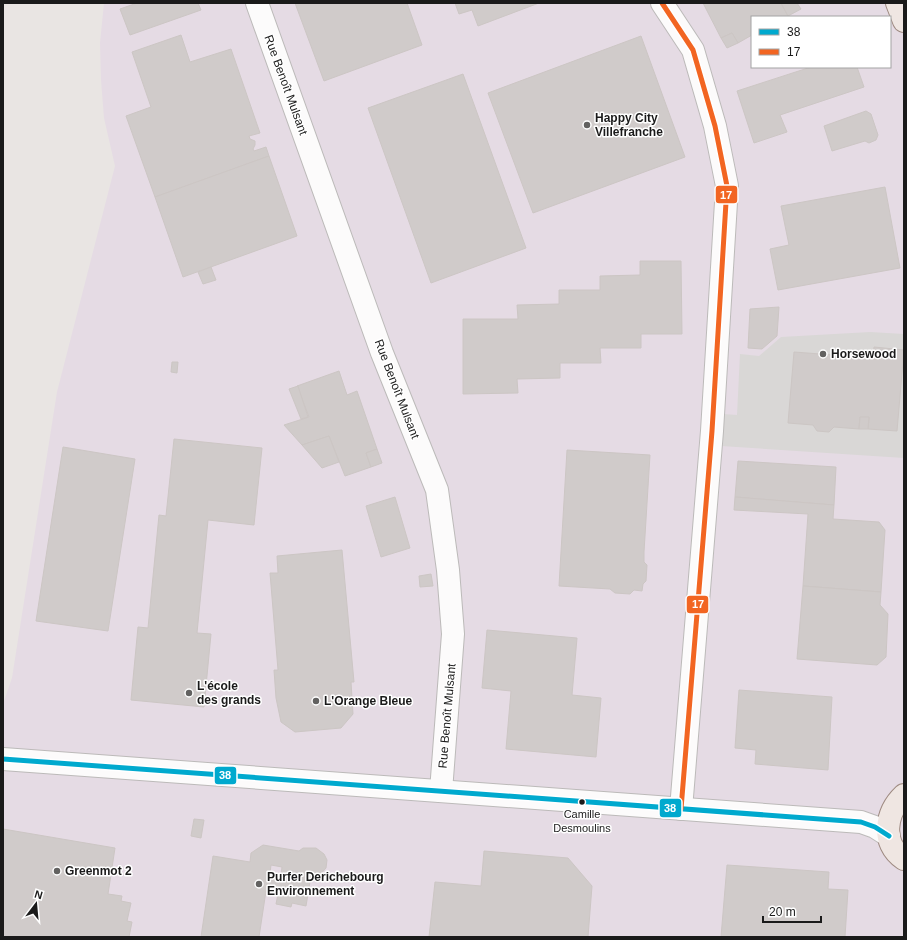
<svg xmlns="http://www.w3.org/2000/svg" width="907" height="940" viewBox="0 0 907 940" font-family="Helvetica,sans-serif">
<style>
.industrial{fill:#e5dbe4;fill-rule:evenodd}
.parking{fill:#d9d7d6}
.building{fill:#d0cbca;stroke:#ccc6c4;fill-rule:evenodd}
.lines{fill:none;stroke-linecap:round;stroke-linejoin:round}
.street-casing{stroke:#bcbab9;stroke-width:24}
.primary-casing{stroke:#9e8a81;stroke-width:24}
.street{stroke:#fcfbfb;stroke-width:22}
.primary{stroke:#efe6e2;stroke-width:22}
.bus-1-casing{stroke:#fff;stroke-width:8}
.bus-2-casing{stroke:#fff;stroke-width:8}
.bus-1{stroke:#00a9ce;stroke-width:5}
.bus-2{stroke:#f26522;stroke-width:5}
.poi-dot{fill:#626160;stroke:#fff;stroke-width:1.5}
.bus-dot{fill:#1a1a1a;stroke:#fff;stroke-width:1.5}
.labels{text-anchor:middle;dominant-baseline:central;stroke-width:3;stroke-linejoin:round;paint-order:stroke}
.bus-label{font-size:11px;fill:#1a1a1a;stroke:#fff}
.street-label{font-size:12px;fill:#1a1a1a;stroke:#fff}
.poi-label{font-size:12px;font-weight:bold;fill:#1a1a1a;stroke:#fff;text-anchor:start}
.line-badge{stroke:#fff;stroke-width:1.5}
.badge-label{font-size:11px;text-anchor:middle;font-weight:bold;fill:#fff}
</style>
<rect width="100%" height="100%" fill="#e9e5e3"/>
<path class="industrial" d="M104 3H904V937H3V704L12 678 57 392 115 166 104 118 101 80 100 43ZM752 17H890V67H752Z"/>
<polygon class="parking" points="870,332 904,334 904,458 721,446 723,414 737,415 740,354 759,356 781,337"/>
<g class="building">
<polygon points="137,3 198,3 201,10 130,35 120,9"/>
<polygon points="295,3 407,3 422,45 324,81"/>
<polygon points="455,3 539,3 478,26 472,10 459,14"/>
<polygon points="703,3 781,3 788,16 786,17 752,17 752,35 738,43 732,33 721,38"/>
<polygon points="781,3 797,3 801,9 788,16"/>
<polygon points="732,33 738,43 727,48 721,38"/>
<polygon points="181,35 190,62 231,49 260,133 249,136 250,139 255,141 255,145 253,149 254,151 266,147 269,156 155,197 126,116 151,107 132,52"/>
<polygon points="641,36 685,157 533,213 488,93"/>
<polygon points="811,67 857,67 864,87 780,115 787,132 754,143 737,91"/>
<polygon points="463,74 526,248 431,283 368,108"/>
<polygon points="866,111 871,114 878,135 876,140 869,143 865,141 832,151 824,126"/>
<polygon points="269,156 297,236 183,277 155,197"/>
<polygon points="885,187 900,268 778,290 770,249 789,245 781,206"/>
<polygon points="640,261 681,261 682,334 641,334 641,348 600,348 601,363 560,363 560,378 517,379 518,393 463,394 463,319 518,319 517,305 559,304 559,290 600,290 600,276 640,275"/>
<polygon points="211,267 216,280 203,284 198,272"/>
<polygon points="779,307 777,336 762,349 748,348 750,309"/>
<polygon points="874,347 904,350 897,431 868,429 869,417 860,417 859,429 834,427 829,432 817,431 813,425 788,423 794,352 873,358"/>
<polygon points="172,362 178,362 177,373 171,372"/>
<polygon points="339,371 347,395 357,391 377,449 366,453 371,467 345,476 329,436 302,445 284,425 309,417 297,386"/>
<polygon points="298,386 308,417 301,419 289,389"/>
<polygon points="860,417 869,417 868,429 859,429"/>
<polygon points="329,436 339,462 322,468 302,445"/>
<polygon points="174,439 262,448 254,525 208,520 197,633 211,634 204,707 131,700 138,627 148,628 159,515 166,516"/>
<polygon points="63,447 135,459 108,631 36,621"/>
<polygon points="377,449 382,463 371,467 366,453"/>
<polygon points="567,450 650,455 644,552 644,562 647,565 646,581 643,584 642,591 634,590 630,594 615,593 610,589 559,586"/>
<polygon points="738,461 836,467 834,505 735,497"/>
<polygon points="395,497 410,548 381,557 366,506"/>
<polygon points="735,497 834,505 833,519 879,522 885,530 881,592 803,586 808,514 734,510"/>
<polygon points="342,550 354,682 351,682 353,714 341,728 295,732 281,722 276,698 274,670 278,670 270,573 278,573 277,556"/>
<polygon points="431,574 433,586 420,587 419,576"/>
<polygon points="803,586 881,592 880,605 888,614 886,657 877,665 797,659"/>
<polygon points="487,630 577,638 572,695 601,698 596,757 506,749 511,691 482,688"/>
<polygon points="739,690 832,697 828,770 755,764 756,750 735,748"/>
<polygon points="194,819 204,820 201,838 191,836"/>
<polygon points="3,829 115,848 108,894 122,896 121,901 131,903 127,921 132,922 129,937 3,937"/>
<path d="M263 845 299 851 303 848H316L324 854 327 860 326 868 318 877 311 876 306 906 292 903 291 907 276 904 278 894 266 891 259 937H201L213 856 250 862 251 853ZM271 865 282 867 281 875 270 873Z"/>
<polygon points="484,851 568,858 592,886 588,937 429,937 435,882 481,886"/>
<polygon points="727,865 829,872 828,889 848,890 845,937 721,937"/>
</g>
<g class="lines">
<g class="street-casing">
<g id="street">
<polyline points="257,3 382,353 437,490 448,570 453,634 441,791"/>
<polyline points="662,3 693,50 715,126 727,186 712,431 681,809"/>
<polyline points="3,759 861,822 875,827 889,836"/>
</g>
</g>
<g class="primary-casing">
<g id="primary">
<polyline points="897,3 904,21"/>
<path d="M904 795C886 812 880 843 904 859"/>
</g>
</g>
<use href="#street" class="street"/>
<use href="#primary" class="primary"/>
<g class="bus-1-casing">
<polyline id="bus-1" points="3,759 861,822 875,827 889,836"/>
</g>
<g class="bus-2-casing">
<polyline id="bus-2" points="662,3 693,50 715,126 727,186 712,431 681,809"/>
</g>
<use href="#bus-1" class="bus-1"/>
<use href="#bus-2" class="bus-2"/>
</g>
<g class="poi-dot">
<circle cx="587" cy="125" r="4"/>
<circle cx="823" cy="354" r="4"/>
<circle cx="189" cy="693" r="4"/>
<circle cx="316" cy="701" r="4"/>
<circle cx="57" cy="871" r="4"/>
<circle cx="259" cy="884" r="4"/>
</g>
<circle class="bus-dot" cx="582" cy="802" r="3.5"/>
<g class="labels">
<g class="bus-label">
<text x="582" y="814">Camille<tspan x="582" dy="14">Desmoulins</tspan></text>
</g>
<g class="street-label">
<text transform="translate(286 85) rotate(70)">Rue Benoît Mulsant</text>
<text transform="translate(397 389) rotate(69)">Rue Benoît Mulsant</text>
<text transform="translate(447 716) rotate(-85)">Rue Benoît Mulsant</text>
</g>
<g class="poi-label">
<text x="595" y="118">Happy City<tspan x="595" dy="14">Villefranche</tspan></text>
<text x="831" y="354">Horsewood</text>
<text x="197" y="686">L'école<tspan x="197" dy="14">des grands</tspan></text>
<text x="324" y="701">L'Orange Bleue</text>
<text x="65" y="871">Greenmot 2</text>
<text x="267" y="877">Purfer Derichebourg<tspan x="267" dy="14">Environnement</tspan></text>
</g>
</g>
<g class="line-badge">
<rect x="715" y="185" width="23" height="19" rx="4" fill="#f26522"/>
<rect x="686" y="595" width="23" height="19" rx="4" fill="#f26522"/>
<rect x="214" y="766" width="23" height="19" rx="4" fill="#00a9ce"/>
<rect x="659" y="798" width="23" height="20" rx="4" fill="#00a9ce"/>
</g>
<g class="badge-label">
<text x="726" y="199">17</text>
<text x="698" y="608">17</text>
<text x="225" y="779">38</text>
<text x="670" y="812">38</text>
</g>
<rect width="907" height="940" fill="none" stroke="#1a1a1a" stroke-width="8"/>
<rect x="751" y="16" width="140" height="52" fill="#ffffff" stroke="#a3a3a3"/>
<rect x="759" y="29" width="20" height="6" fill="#00a9ce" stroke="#a3a3a3"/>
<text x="787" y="36" font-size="12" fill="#1a1a1a">38</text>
<rect x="759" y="49" width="20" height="6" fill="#f26522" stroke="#a3a3a3"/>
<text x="787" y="56" font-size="12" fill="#1a1a1a">17</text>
<g transform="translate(36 904) rotate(16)" stroke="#ffffff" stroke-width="3" paint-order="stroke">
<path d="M0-3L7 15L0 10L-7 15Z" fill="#1a1a1a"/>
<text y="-6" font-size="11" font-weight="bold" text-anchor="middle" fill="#1a1a1a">N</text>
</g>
<path d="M763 916v6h58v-6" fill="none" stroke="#1a1a1a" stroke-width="2"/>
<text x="769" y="916" font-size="12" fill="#1a1a1a" stroke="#ffffff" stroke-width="3" paint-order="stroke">20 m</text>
</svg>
